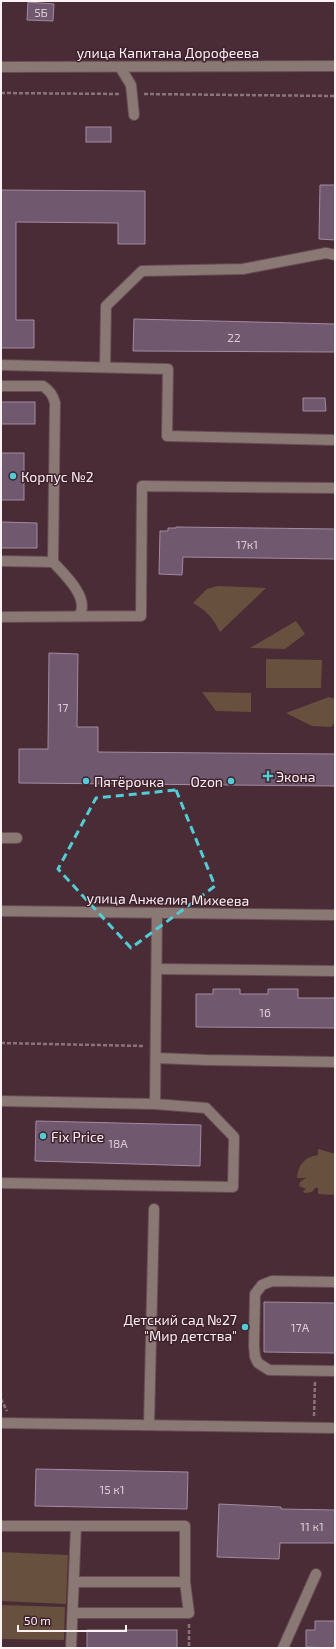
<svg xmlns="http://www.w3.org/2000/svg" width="336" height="1649" viewBox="0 0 336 1649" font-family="'Exo 2',sans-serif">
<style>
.green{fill:#67503e}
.building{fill:#70586f;stroke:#a38aa2}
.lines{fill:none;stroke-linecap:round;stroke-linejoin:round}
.minor-casing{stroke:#674c54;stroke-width:12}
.path{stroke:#8a737a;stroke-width:2.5;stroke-dasharray:4 2;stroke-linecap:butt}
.minor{stroke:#8a7875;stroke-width:10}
.marked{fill:none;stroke:#52ccd5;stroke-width:3;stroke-dasharray:8 5;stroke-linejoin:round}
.poi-dot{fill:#52ccd5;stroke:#3f222c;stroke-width:1.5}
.labels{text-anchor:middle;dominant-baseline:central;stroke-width:3;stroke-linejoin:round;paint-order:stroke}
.number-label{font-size:12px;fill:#dacbd3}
.street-label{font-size:14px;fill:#fdf1f4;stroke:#3f222c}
.poi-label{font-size:14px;fill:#fdf1f4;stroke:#3f222c;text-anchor:start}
</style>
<rect width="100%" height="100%" fill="#4a2c36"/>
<g class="green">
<path d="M218 586 266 588 220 632C213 618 206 610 193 603L207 589Z"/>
<polygon points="296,621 305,634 285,649 250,648"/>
<polygon points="266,659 322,660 321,688 266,688"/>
<polygon points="202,692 251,693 251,712 216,711"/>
<polygon points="329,697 335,699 335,722 331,727 312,726 286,713"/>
<path d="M318 1149 335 1154V1195L318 1194V1188H315L312 1192 305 1193 303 1191 306 1189 299 1186 300 1182 306 1178H297C298 1165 304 1157 318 1155Z"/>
<polygon points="1,1552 68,1555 66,1604 1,1601"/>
<polygon points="1,1605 65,1607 64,1640 1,1639"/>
</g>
<g class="building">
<polygon points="28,2 54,4 53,21 27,20"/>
<rect x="86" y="127" width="25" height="15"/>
<polygon points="320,185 335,185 335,240 319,239"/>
<polygon points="1,190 145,191 145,244 118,244 118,223 16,222 16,320 34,320 34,348 1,348"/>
<polygon points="134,319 335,324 335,352 133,351"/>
<polygon points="303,398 325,398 326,411 303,411"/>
<rect x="1" y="402" width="34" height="22"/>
<rect x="1" y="453" width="23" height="47"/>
<polygon points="1,522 37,523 37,548 1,548"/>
<polygon points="176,527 335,529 335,559 183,557 182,575 159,574 160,531 168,531 168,528 176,528"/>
<polygon points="49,653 78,654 77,727 98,727 98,752 335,754 335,786 19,783 19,749 48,749"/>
<polygon points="213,989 240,989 240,994 268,994 268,989 298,989 298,998 335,998 335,1028 196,1027 196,994 213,994"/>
<polygon points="36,1121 201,1125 200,1166 35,1161"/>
<polygon points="264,1302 335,1303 335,1353 264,1352"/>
<polygon points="36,1469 188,1472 187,1509 35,1506"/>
<polygon points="219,1504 281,1507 281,1509 335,1510 335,1543 280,1543 279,1559 217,1557"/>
<polygon points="315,1621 335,1621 335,1648 306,1647 306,1630 315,1630"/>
<rect x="87" y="1630" width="90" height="18"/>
</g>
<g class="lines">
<g class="minor-casing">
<g id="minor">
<polyline points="1,67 335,66"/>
<polyline points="120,67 131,85 134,115"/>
<polyline points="1,365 168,369 167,436 335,440"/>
<polyline points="105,367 106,306 142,271 243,269 326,253 335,255"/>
<path d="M1 386H43C50 391 53 395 55 403L53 562C63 573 91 598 79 616H77"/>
<polyline points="1,561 53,562"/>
<polyline points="1,617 141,616 142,486 335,488"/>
<polyline points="1,838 17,838"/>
<polyline points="1,911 335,915"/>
<polyline points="157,969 335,971"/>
<polyline points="156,1058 207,1060 335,1062"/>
<polyline points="1,1101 155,1104 206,1108 234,1137 233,1187 1,1183"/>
<polyline points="155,1104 157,913"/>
<polyline points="335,1282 272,1281 262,1285 255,1294 254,1346 255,1357 258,1363 269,1370 335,1371"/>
<polyline points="1,1423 335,1428"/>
<polyline points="149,1425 154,1209"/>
<polyline points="1,1526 185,1526 185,1582 189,1613 73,1613"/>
<polyline points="74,1582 185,1582"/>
<polyline points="71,1648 76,1526"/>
<polyline points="283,1648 316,1574"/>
</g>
</g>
<g class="path">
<polyline points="1,93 121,94"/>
<polyline points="144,94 335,96"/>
<polyline points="1,1043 144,1046"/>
<polyline points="1,1399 7,1411"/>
<polyline points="314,1416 315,1381"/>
<polyline points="189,1624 189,1648"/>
</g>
<use href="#minor" class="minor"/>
</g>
<path class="marked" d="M176 790 215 886 131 948 58 869 96 798Z"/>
<g class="poi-dot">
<circle cx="13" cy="476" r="4"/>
<path d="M266 770h4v4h4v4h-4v4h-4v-4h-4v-4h4z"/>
<circle cx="86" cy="781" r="4"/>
<circle cx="231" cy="781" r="4"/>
<circle cx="43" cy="1136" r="4"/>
<circle cx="245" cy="1327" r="4"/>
</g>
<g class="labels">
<g class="number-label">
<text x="41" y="12">5Б</text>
<text x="234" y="337">22</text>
<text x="247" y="544">17к1</text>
<text x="63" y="707">17</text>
<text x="265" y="1012">16</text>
<text x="118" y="1143">18А</text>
<text x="300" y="1327">17А</text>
<text x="112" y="1489">15 к1</text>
<text x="312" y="1526">11 к1</text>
</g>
<g class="street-label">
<text x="168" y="52">улица Капитана Дорофеева</text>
<text transform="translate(168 899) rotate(1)">улица Анжелия Михеева</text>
</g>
<g class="poi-label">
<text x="21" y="476">Корпус №2</text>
<text x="276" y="776">Экона</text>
<text x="94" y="781">Пятёрочка</text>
<text x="223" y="781" text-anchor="end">Ozon</text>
<text x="51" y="1136">Fix Price</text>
<text x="237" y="1319" text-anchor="end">Детский сад №27<tspan x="237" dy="16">"Мир детства"</tspan></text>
</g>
</g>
<rect width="336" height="1649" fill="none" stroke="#fdf1f4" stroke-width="4"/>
<path d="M18 1625v6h108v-6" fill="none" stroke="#fdf1f4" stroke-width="2"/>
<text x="24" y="1625" font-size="12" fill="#fdf1f4" stroke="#3f222c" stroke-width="3" paint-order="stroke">50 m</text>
</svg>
